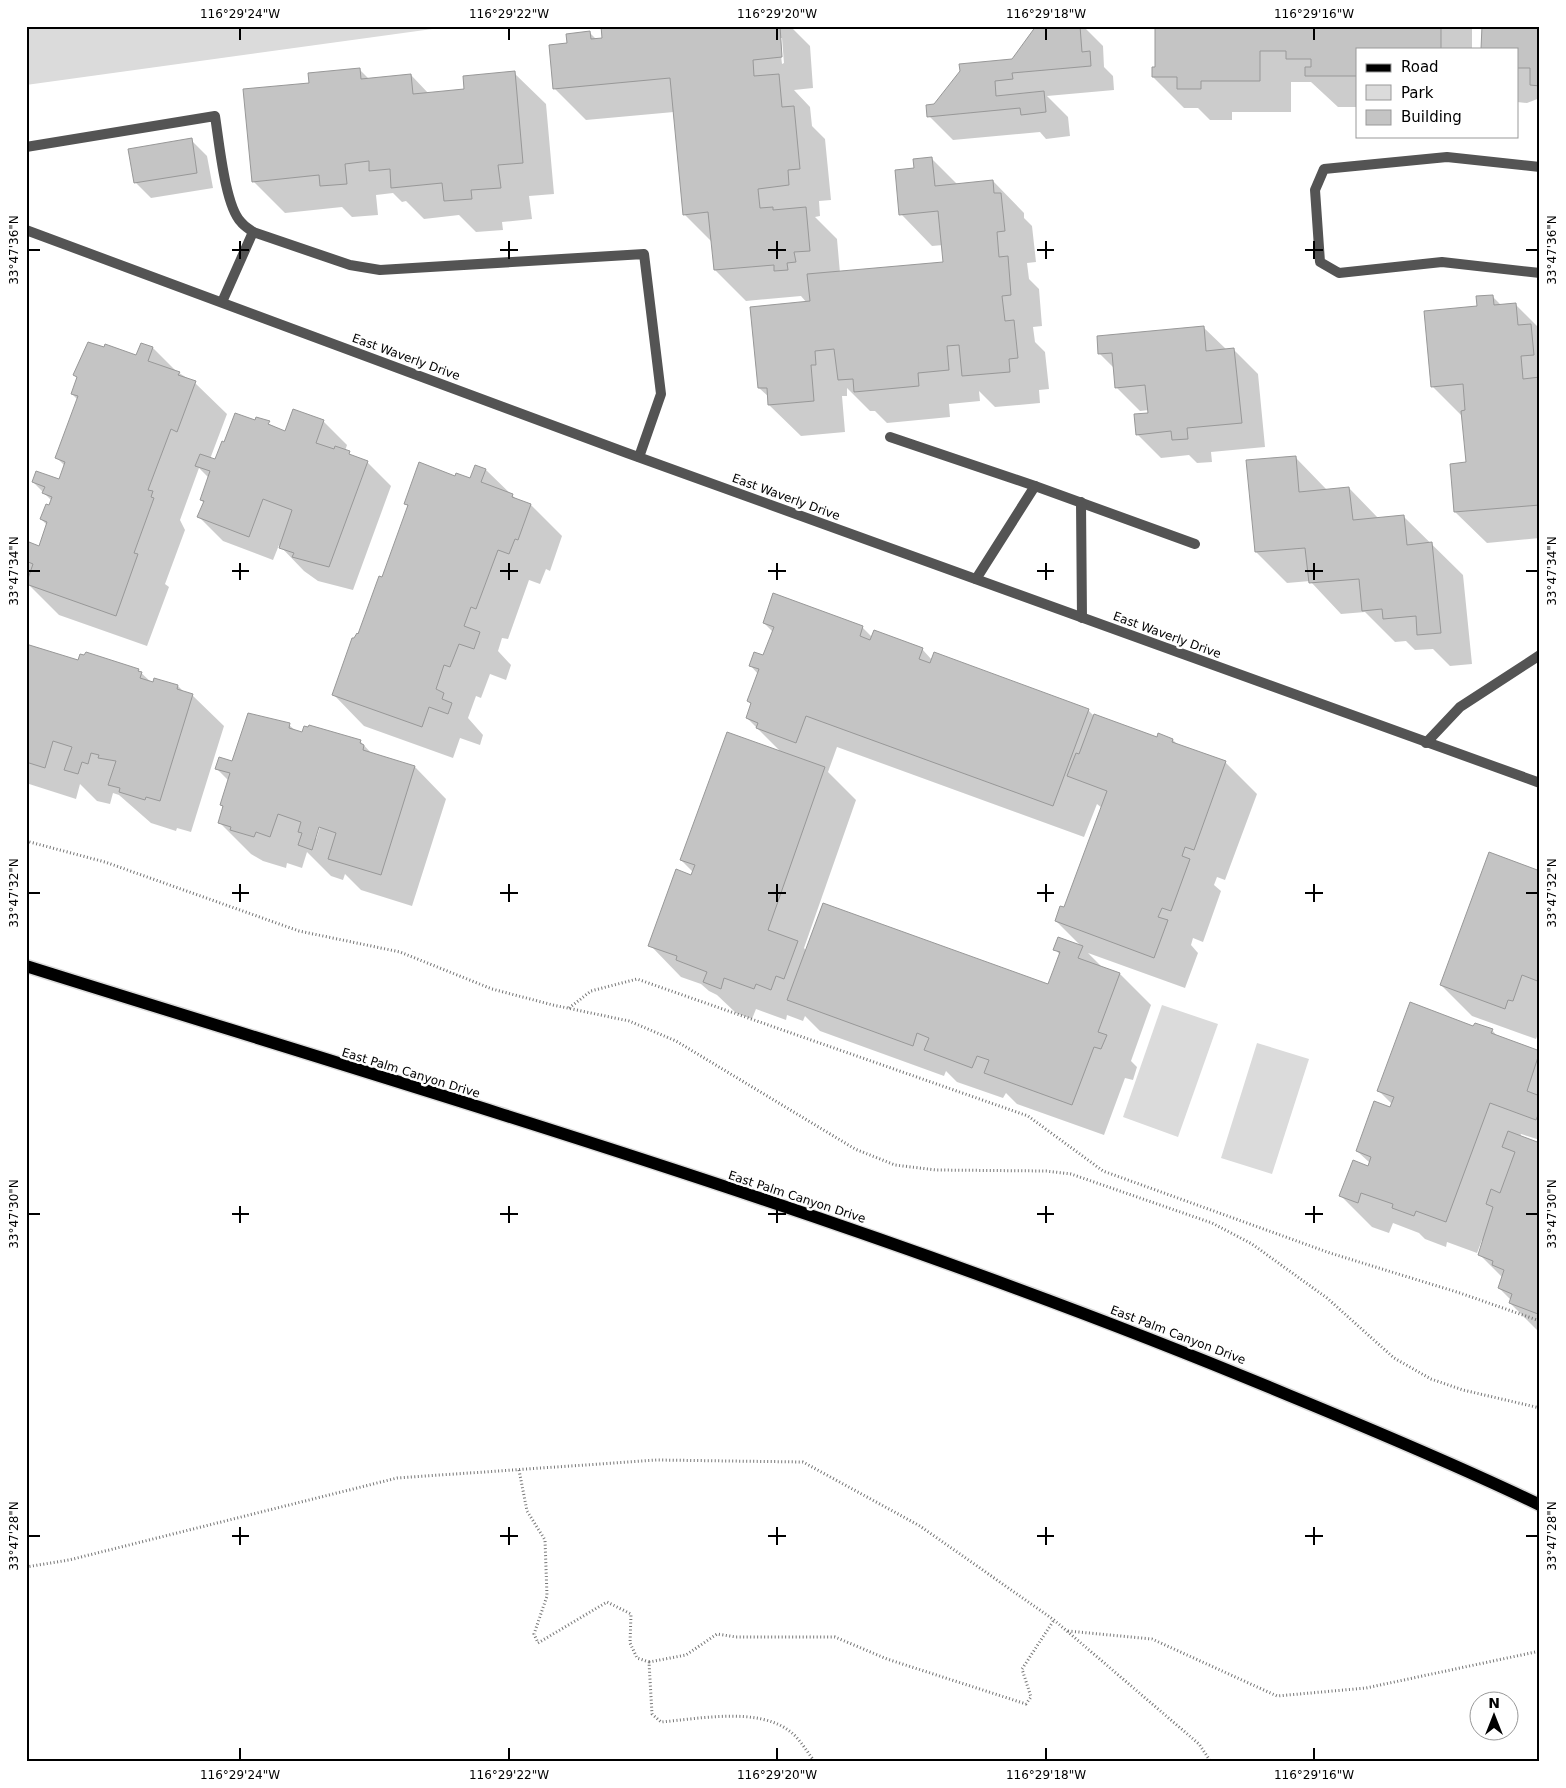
<svg xmlns="http://www.w3.org/2000/svg" width="1566" height="1788" viewBox="0 0 1566 1788" font-family="'DejaVu Sans',sans-serif">
<style>
.green{fill:#dbdbdb}
.shadow{fill:#0003;fill-rule:evenodd}
.building{fill:#c4c4c4;stroke:#989898}
.lines{fill:none;stroke-linecap:round;stroke-linejoin:round}
.primary-casing{stroke:#dbdbdb;stroke-width:15}
.path{stroke:#767676;stroke-width:3;stroke-dasharray:1 2.5;stroke-linecap:butt}
.service{stroke:#545454;stroke-width:10}
.minor{stroke:#545454;stroke-width:10}
.primary{stroke:#000;stroke-width:12}
.ticks{fill:none;stroke:#000;stroke-width:2}
.labels{text-anchor:middle;dominant-baseline:central;stroke-width:5;stroke-linejoin:round;paint-order:stroke}
.street-label{font-size:12px;fill:#000;stroke:#fff}
.neatline{fill:none;stroke:#000;stroke-width:2}
.ticks-label{font-size:12px;text-anchor:middle;fill:#000}
</style>
<rect width="100%" height="100%" fill="#fff"/>
<g class="green">
<polygon points="26,26 454,26 26,85"/>
<polygon points="1162,1005 1218,1024 1178,1137 1123,1117"/>
<polygon points="1257,1043 1309,1059 1272,1174 1221,1158"/>
</g>
<g class="shadow">
<path d="M649 26H790L810 46 813 88 794 90 810 107 812 126 825 139 831 200 819 201 820 216 815 217 837 239 840 273 944 263 943 245 932 246 901 214 915 170 931 158 958 185 993 181 1024 213V218L1032 226 1036 262 1027 263 1029 279 1039 289 1042 326 1033 327 1035 342 1045 352 1049 389 1039 390 1040 403 995 407 979 391 980 401 949 404 950 417 887 423 875 411H870L847 388V396H842L845 432 801 436 769 405V397L759 388 807 303 801 296 746 301 715 270 712 242 684 214 674 112 586 120 555 89 568 45 590 33 597 40ZM779 38H782L784 63 782 64Z"/>
<polygon points="1038,26 1083,26 1103,46 1104,67 1113,76 1114,90 1047,96 1068,117 1070,136 1046,139 1040,132 953,140 929,116 934,105 1013,60"/>
<polygon points="1157,26 1472,26 1472,49 1357,49 1357,107 1338,107 1311,82 1291,82 1291,112 1232,112 1232,120 1210,120 1198,108 1184,108 1153,77 1157,68"/>
<polygon points="1540,26 1540,98 1527,103 1517,102 1517,49"/>
<polygon points="360,70 369,79 411,75 429,94 465,90 514,73 546,104 554,194 529,196 532,219 502,222 503,230 476,232 459,215 424,219 406,201 402,202 393,193 376,195 378,215 352,217 342,207 285,213 253,181 311,84"/>
<polygon points="191,140 207,156 213,188 151,198 135,182"/>
<polygon points="1492,296 1502,306 1516,305 1540,329 1540,538 1487,543 1455,512 1467,463 1463,417 1433,387 1479,307"/>
<polygon points="1203,327 1227,350 1234,350 1258,374 1265,447 1211,452 1212,462 1197,463 1189,455 1161,458 1137,434 1150,414 1149,410 1140,411 1116,387 1114,368 1099,353"/>
<polygon points="142,344 153,348 176,371 195,383 227,414 210,459 216,461 225,444 257,418 285,432 323,421 347,445 345,451 356,458 367,462 391,486 353,590 318,581 304,571 279,545 273,560 223,541 199,517 204,503 201,500 209,478 199,468 180,520 185,530 165,584 169,587 147,646 59,615 27,583 31,574 26,570 26,549 40,547 47,525 41,519 52,501 33,482 60,481 65,466 57,458 78,400 72,394 78,378 74,375 80,359 137,357"/>
<polygon points="1295,457 1327,490 1349,488 1379,519 1403,516 1463,575 1472,664 1450,666 1433,649 1415,650 1406,641 1395,642 1365,612 1341,614 1310,581 1287,583 1256,552"/>
<polygon points="486,470 517,500 531,505 562,536 550,571 546,569 540,584 529,580 508,639 502,638 498,651 511,665 506,680 490,674 481,698 476,696 468,718 483,735 480,745 460,738 453,758 364,726 333,694 383,579 409,507 406,504 456,477 471,479"/>
<path d="M764 623 862 627 873 638 922 649 932 660 1088 710 1094 716 1158 738 1159 735 1173 740 1178 745 1225 762 1257 794 1225 880 1217 877 1214 885 1221 891 1203 942 1193 938 1191 945 1198 953 1185 988 1088 953 1103 968 1120 974 1151 1005 1131 1061 1137 1067 1133 1080 1125 1078 1104 1135 1017 1104 1006 1093 1003 1098 957 1082 946 1071 944 1076 820 1031 805 1016 803 1021 787 1015 786 1020 756 1009 752 1019 736 1013 717 995 709 991 701 984 681 977 650 945 692 876 693 872 681 860 782 753 747 718 752 705 748 701 758 674 750 665 764 657 773 632ZM837 747 1084 837 1097 804 1102 808 1065 908 1056 921 1082 947 1055 949 1060 955 1048 986 806 951 804 948 856 800 828 772Z"/>
<polygon points="26,646 79,661 138,670 152,683 155,679 178,686 184,692 192,695 224,726 191,832 177,828 176,831 151,823 119,795 113,793 110,804 97,801 80,784 76,799 26,783"/>
<path d="M289 725 296 731 303 733 360 741 373 755 415 767 446 799 412 906 361 890 345 874 343 880 331 876 307 852 302 868 287 863 286 868 263 861 251 854 220 823 224 808 221 805 229 781 216 768 233 763ZM322 821 316 839 314 837Z"/>
<polygon points="1540,872 1540,1030 1536,1039 1472,1016 1441,985"/>
<polygon points="1474,1027 1492,1030 1498,1037 1540,1052 1540,1140 1521,1134 1520,1137 1540,1144 1540,1333 1510,1303 1511,1300 1499,1288 1503,1278 1480,1255 1484,1241 1482,1240 1477,1253 1447,1242 1446,1247 1425,1239 1419,1233 1393,1223 1389,1233 1372,1227 1341,1196 1368,1168 1370,1163 1357,1151 1392,1104 1379,1091"/>
</g>
<g class="building">
<polygon points="601,26 780,26 782,57 753,60 754,76 779,74 782,107 794,106 800,169 788,170 789,185 758,189 760,208 773,207 773,210 806,207 810,251 794,252 796,262 787,263 788,270 774,271 774,265 714,270 708,212 683,215 670,78 553,89 549,45 567,43 566,34 590,31 591,39 602,38"/>
<polygon points="1036,26 1080,26 1082,52 1090,51 1091,66 1012,73 1013,79 995,81 996,96 1044,91 1046,112 1021,115 1020,108 927,117 926,105 934,104 960,71 959,64 1012,59"/>
<polygon points="1155,26 1441,26 1441,49 1357,49 1357,76 1305,76 1305,67 1311,67 1311,59 1286,59 1286,51 1260,51 1260,81 1201,81 1201,89 1177,89 1177,77 1152,77 1152,67 1155,67"/>
<polygon points="1482,26 1540,26 1540,86 1530,85 1530,68 1517,68 1517,49 1481,49"/>
<polygon points="360,68 361,79 411,74 413,94 464,89 463,76 515,71 523,163 498,165 501,188 471,190 472,199 444,201 442,183 391,188 390,169 369,171 369,161 345,164 347,184 320,186 319,175 252,182 243,89 309,83 308,73"/>
<polygon points="192,138 197,173 134,183 128,149"/>
<polygon points="932,157 935,186 993,180 994,193 1001,193 1005,231 997,232 999,257 1008,256 1011,295 1002,296 1005,321 1014,320 1018,358 1009,359 1010,372 962,376 959,345 947,346 949,370 918,373 919,386 854,392 853,379 838,380 834,349 815,351 816,365 811,365 814,401 768,405 767,388 758,388 750,307 810,301 807,274 943,262 938,211 899,215 895,170 914,168 913,159"/>
<polygon points="1493,295 1494,305 1516,303 1518,325 1531,324 1534,355 1521,356 1523,379 1540,377 1540,505 1454,512 1450,464 1466,462 1461,411 1465,410 1463,384 1431,387 1424,311 1477,306 1476,296"/>
<polygon points="1204,326 1206,351 1234,348 1242,423 1187,428 1188,439 1172,440 1171,431 1136,435 1134,414 1148,413 1145,385 1115,388 1112,353 1098,354 1097,336"/>
<polygon points="88,342 104,347 105,344 136,355 141,343 153,347 148,361 180,372 178,375 196,381 177,432 171,429 148,490 153,491 151,497 154,498 134,553 138,554 116,616 26,584 33,564 26,561 26,547 29,542 39,546 47,522 40,519 46,504 49,505 52,497 42,493 45,487 32,482 36,471 59,479 65,462 55,458 78,396 71,394 77,377 73,375"/>
<polygon points="293,409 324,420 316,443 334,449 335,446 350,451 349,454 368,461 329,567 292,557 294,553 279,548 292,510 263,499 249,537 197,517 204,501 200,500 210,471 195,466 200,454 215,459 222,441 224,442 235,413 255,420 256,417 270,421 268,424 285,431"/>
<polygon points="1296,456 1299,492 1349,487 1353,520 1404,515 1407,545 1432,542 1441,633 1417,635 1416,616 1383,619 1382,609 1362,611 1359,579 1309,583 1305,548 1255,552 1246,460"/>
<polygon points="419,462 455,476 456,473 470,478 475,465 486,469 481,482 513,494 512,497 531,504 518,540 515,539 509,554 498,550 476,609 471,607 464,626 480,632 474,649 459,644 450,667 444,665 436,689 444,693 442,699 452,703 448,714 429,707 422,727 332,695 352,638 354,638 357,633 358,634 379,576 382,577 408,505 404,504"/>
<polygon points="773,593 863,626 860,636 870,640 874,630 923,648 919,659 930,663 934,652 1089,709 1053,806 806,716 796,743 756,728 758,723 746,718 751,703 747,701 759,669 749,666 754,652 763,655 774,627 763,623"/>
<polygon points="26,644 78,660 80,654 84,655 86,652 139,669 138,671 142,672 140,678 153,682 154,678 178,685 177,689 193,694 160,801 146,797 145,800 119,792 120,788 108,785 116,761 98,758 99,755 91,753 88,764 82,762 78,774 64,770 72,747 53,741 45,768 26,762"/>
<polygon points="248,713 290,723 289,728 302,732 304,726 308,727 309,725 361,740 360,743 364,745 363,750 415,766 381,875 328,859 336,833 319,827 312,850 298,845 302,833 298,832 301,822 278,814 270,837 256,832 254,837 230,830 231,827 218,823 223,806 220,805 230,773 215,769 219,757 232,761"/>
<polygon points="1094,714 1157,737 1158,733 1173,739 1172,742 1226,761 1194,850 1185,847 1182,856 1190,859 1171,911 1162,908 1158,917 1168,920 1154,958 1055,921 1060,906 1064,907 1107,791 1067,776 1076,753 1079,754"/>
<polygon points="727,732 825,767 768,930 798,941 784,979 776,976 771,990 756,984 754,989 724,978 721,989 703,982 707,972 676,960 677,956 648,946 676,869 691,875 695,865 680,860"/>
<polygon points="1489,852 1540,871 1540,982 1522,975 1513,1001 1508,1000 1505,1009 1440,985"/>
<polygon points="823,903 1048,984 1060,952 1053,950 1058,937 1083,946 1078,958 1120,973 1098,1032 1107,1035 1101,1049 1094,1047 1072,1105 984,1073 989,1060 977,1056 972,1068 924,1050 929,1038 917,1033 913,1046 787,1000"/>
<polygon points="1410,1002 1473,1026 1475,1023 1493,1029 1491,1033 1540,1051 1527,1091 1540,1096 1540,1110 1536,1120 1490,1103 1446,1222 1416,1211 1414,1216 1392,1208 1393,1204 1361,1193 1358,1203 1339,1196 1353,1160 1368,1166 1371,1157 1356,1151 1374,1101 1390,1107 1394,1097 1377,1091"/>
<polygon points="1508,1131 1540,1143 1538,1314 1509,1303 1512,1294 1498,1288 1504,1270 1492,1265 1493,1261 1478,1255 1493,1207 1486,1204 1491,1189 1500,1193 1515,1152 1502,1147"/>
</g>
<g class="lines">
<g class="primary-casing">
<path id="primary" d="M26 966C450 1099 878 1223 1288 1395 1373 1430 1457 1465 1540 1505"/>
</g>
<g class="path">
<polyline points="26,841 105,862 299,931 400,952 492,989 553,1005 629,1021 676,1041 855,1149 895,1165 936,1170 1046,1171 1071,1174 1212,1223 1252,1244 1327,1298 1394,1358 1431,1379 1463,1390 1540,1408"/>
<polyline points="569,1008 591,991 637,979 1028,1116 1103,1171 1330,1253 1460,1293 1540,1321"/>
<path d="M519 1470 527 1511 545 1540 547 1596 534 1634 538 1643 607 1602 631 1614 630 1643 637 1658 649 1662 652 1714 661 1722C698 1719 756 1707 788 1730 799 1737 807 1752 815 1762"/>
<polyline points="26,1567 69,1560 397,1478 657,1460 803,1462 920,1526 1054,1620 1199,1744 1211,1762"/>
<polyline points="1068,1631 1152,1639 1277,1696 1366,1688 1540,1651"/>
<polyline points="649,1662 686,1655 717,1634 736,1637 835,1637 887,1659 1026,1704 1031,1697 1022,1669 1054,1620"/>
</g>
<g class="service">
<path d="M26 147 215 116C219 141 225 206 241 222 244 226 249 229 253 232"/>
<polyline points="1540,167 1447,157 1324,169 1315,190 1320,262 1339,273 1442,262 1540,273"/>
<polyline points="222,302 253,232 350,265 380,270 644,254 661,394 639,457"/>
<polyline points="890,437 1035,486 1195,544"/>
<polyline points="1081,502 1082,618"/>
<polyline points="976,579 1035,486"/>
</g>
<g class="minor">
<polyline points="26,230 627,453 1540,783"/>
<polyline points="1426,743 1460,707 1540,655"/>
</g>
<use href="#primary" class="primary"/>
</g>
<path class="ticks" d="M240 28V40M509 28V40M777 28V40M1046 28V40M1314 28V40M240 241V259M509 241V259M777 241V259M1046 241V259M1314 241V259M28 250H40M232 250H249M500 250H518M768 250H786M1037 250H1054M1305 250H1323M1526 250H1538M240 563V580M509 563V580M777 563V580M1046 563V580M1314 563V580M28 571H40M232 571H249M500 571H518M768 571H786M1037 571H1054M1305 571H1323M1526 571H1538M240 884V902M509 884V902M777 884V902M1046 884V902M1314 884V902M28 893H40M232 893H249M500 893H518M768 893H786M1037 893H1054M1305 893H1323M1526 893H1538M240 1206V1223M509 1206V1223M777 1206V1223M1046 1206V1223M1314 1206V1223M28 1214H40M232 1214H249M500 1214H518M768 1214H786M1037 1214H1054M1305 1214H1323M1526 1214H1538M240 1527V1545M509 1527V1545M777 1527V1545M1046 1527V1545M1314 1527V1545M28 1536H40M232 1536H249M500 1536H518M768 1536H786M1037 1536H1054M1305 1536H1323M1526 1536H1538M240 1748V1760M509 1748V1760M777 1748V1760M1046 1748V1760M1314 1748V1760"/>
<g class="labels">
<g class="street-label">
<text transform="translate(406 357) rotate(20)">East Waverly Drive</text>
<text transform="translate(786 497) rotate(20)">East Waverly Drive</text>
<text transform="translate(1167 635) rotate(20)">East Waverly Drive</text>
<text transform="translate(411 1073) rotate(17)">East Palm Canyon Drive</text>
<text transform="translate(797 1197) rotate(18)">East Palm Canyon Drive</text>
<text transform="translate(1178 1335) rotate(21)">East Palm Canyon Drive</text>
</g>
</g>
<rect width="1566" height="1788" fill="none" stroke="#ffffff" stroke-width="55"/>
<rect x="1356" y="48" width="162" height="90" fill="#ffffff" stroke="#999999"/>
<rect x="1366" y="64" width="25" height="8" fill="#000000" stroke="#999999"/>
<text x="1401" y="72" font-size="15" fill="#000000">Road</text>
<rect x="1366" y="85" width="25" height="15" fill="#dbdbdb" stroke="#999999"/>
<text x="1401" y="98" font-size="15" fill="#000000">Park</text>
<rect x="1366" y="110" width="25" height="15" fill="#c4c4c4" stroke="#999999"/>
<text x="1401" y="122" font-size="15" fill="#000000">Building</text>
<g transform="translate(1494 1716)"><circle r="24" fill="#ffffff" stroke="#999999"/>
<path d="M0-4L9 19L0 12L-9 19Z" fill="#000000"/>
<text y="-8" font-size="14" font-weight="bold" text-anchor="middle" fill="#000000">N</text>
</g>
<rect x="28" y="28" width="1510" height="1732" class="neatline"/>
<g class="ticks-label">
<text x="240" y="18">116°29'24"W</text>
<text x="509" y="18">116°29'22"W</text>
<text x="777" y="18">116°29'20"W</text>
<text x="1046" y="18">116°29'18"W</text>
<text x="1314" y="18">116°29'16"W</text>
<text transform="translate(14 250) rotate(-90)" y="4">33°47'36"N</text>
<text transform="translate(1552 250) rotate(-90)" y="4">33°47'36"N</text>
<text transform="translate(14 571) rotate(-90)" y="4">33°47'34"N</text>
<text transform="translate(1552 571) rotate(-90)" y="4">33°47'34"N</text>
<text transform="translate(14 893) rotate(-90)" y="4">33°47'32"N</text>
<text transform="translate(1552 893) rotate(-90)" y="4">33°47'32"N</text>
<text transform="translate(14 1214) rotate(-90)" y="4">33°47'30"N</text>
<text transform="translate(1552 1214) rotate(-90)" y="4">33°47'30"N</text>
<text transform="translate(14 1536) rotate(-90)" y="4">33°47'28"N</text>
<text transform="translate(1552 1536) rotate(-90)" y="4">33°47'28"N</text>
<text x="240" y="1779">116°29'24"W</text>
<text x="509" y="1779">116°29'22"W</text>
<text x="777" y="1779">116°29'20"W</text>
<text x="1046" y="1779">116°29'18"W</text>
<text x="1314" y="1779">116°29'16"W</text>
</g>
</svg>
